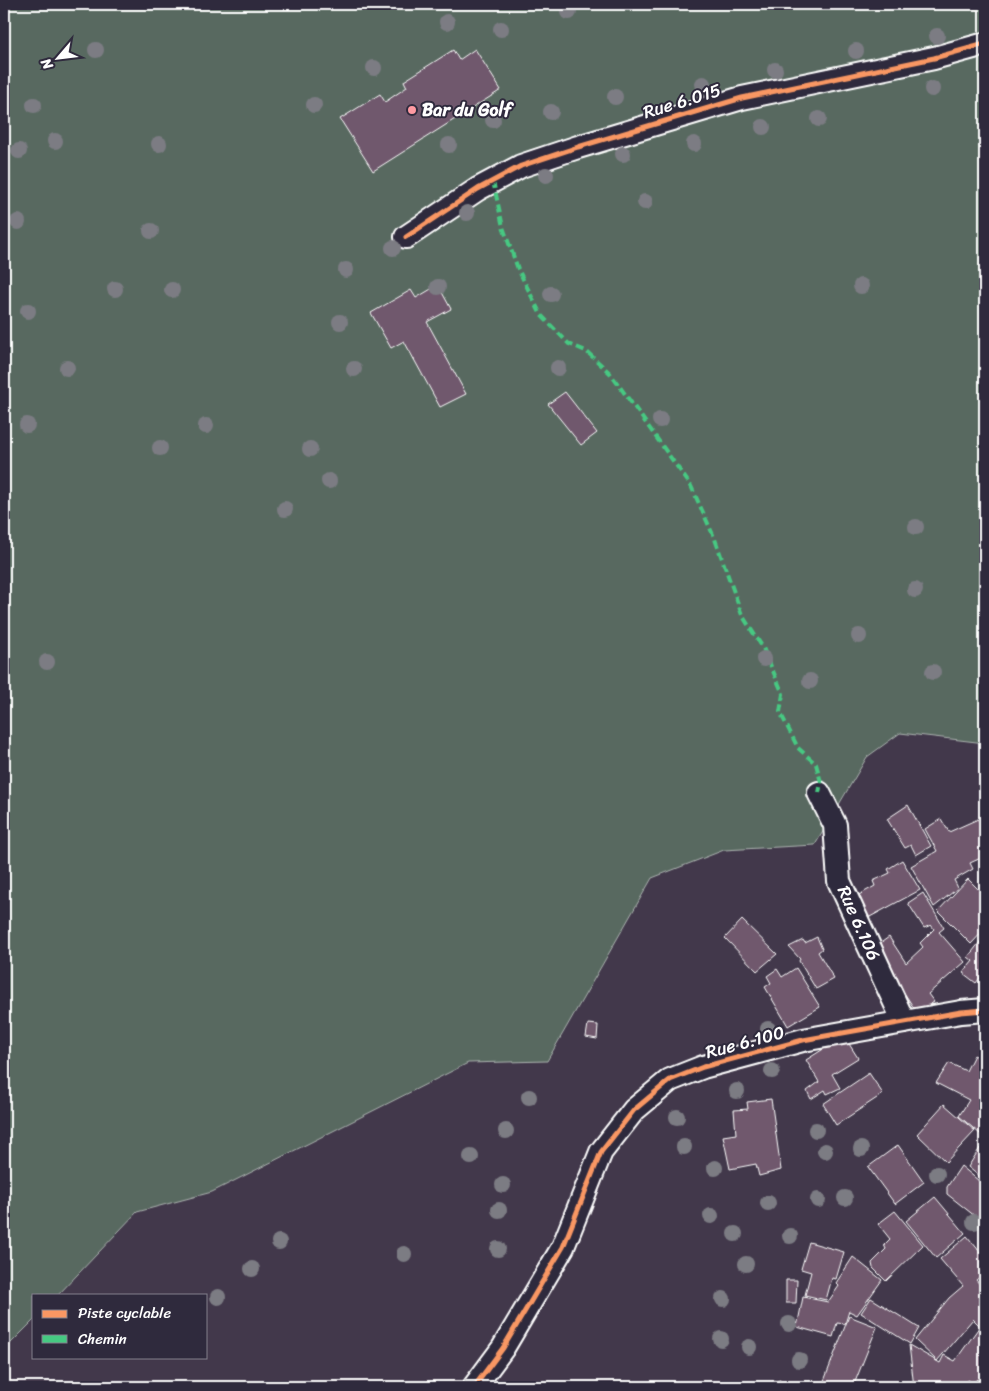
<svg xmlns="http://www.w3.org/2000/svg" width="989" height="1391" viewBox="0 0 989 1391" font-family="Sriracha,sans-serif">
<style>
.green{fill:#596961;stroke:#acb4b0}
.building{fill:#6f596d;stroke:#fff}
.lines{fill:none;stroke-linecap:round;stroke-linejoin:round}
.street-casing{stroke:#fff;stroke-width:26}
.street{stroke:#2f2a3d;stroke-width:22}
.quiet{stroke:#46c982;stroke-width:4;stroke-dasharray:8 4;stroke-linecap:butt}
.cycleway-casing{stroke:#2f2a3d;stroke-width:8}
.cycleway{stroke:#f99763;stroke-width:5}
.tree{fill:#7c7c83}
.poi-dot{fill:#ff9aa2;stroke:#2f2a3d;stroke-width:2}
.labels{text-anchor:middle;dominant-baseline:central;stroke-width:4;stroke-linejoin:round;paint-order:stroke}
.street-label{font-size:18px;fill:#fff;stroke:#2f2a3d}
.poi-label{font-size:18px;font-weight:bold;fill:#fff;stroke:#2f2a3d;text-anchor:start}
</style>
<rect width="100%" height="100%" fill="#42384b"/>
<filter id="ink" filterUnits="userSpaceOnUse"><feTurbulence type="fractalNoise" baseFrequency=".02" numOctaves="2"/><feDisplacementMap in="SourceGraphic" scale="10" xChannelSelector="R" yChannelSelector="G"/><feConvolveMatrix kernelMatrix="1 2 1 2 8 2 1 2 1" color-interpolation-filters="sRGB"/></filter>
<g filter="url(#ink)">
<polygon class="green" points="4,4 985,4 985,743 900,733 867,757 815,845 724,850 652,878 547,1061 468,1063 212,1192 137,1212 58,1295 34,1295 34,1320 4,1350"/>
<g class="building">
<polygon points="475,49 501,90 373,171 340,119 380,94 385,102 407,87 404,81 453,50 459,60"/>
<polygon points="438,285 451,309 427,322 466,394 440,407 404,341 391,348 371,313 411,290 416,298"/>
<polygon points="565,392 597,433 581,445 548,404"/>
<polygon points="908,805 931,846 916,855 911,845 905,848 887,819"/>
<polygon points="941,819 949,832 978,819 985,835 985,856 970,863 973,869 954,880 958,888 934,907 911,866 937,851 925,829"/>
<polygon points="902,860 920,890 868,918 857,896 875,886 873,881 890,873 888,869"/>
<polygon points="968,879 985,896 985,929 971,944 938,911"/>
<polygon points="923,893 944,928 939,932 965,962 928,994 934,1002 917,1013 875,947 889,937 906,963 923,947 920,943 934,929 931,925 924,928 908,903"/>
<polygon points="742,920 777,954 757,971 725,938"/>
<polygon points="817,937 822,949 818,952 834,979 816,989 799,961 800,959 789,947 803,940 805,943"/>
<polygon points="984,937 985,971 976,983 963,973 973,961 968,957"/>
<polygon points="796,968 820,1007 788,1026 765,987 771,983 767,976 777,969 782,977"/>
<polygon points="588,1024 598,1025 597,1039 586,1037"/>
<polygon points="844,1036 858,1058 832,1074 840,1088 827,1094 825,1090 811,1099 807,1091 819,1082 806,1060"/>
<polygon points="974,1055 985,1061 985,1128 980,1134 959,1116 969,1100 936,1083 949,1063 966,1071"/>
<polygon points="869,1073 883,1094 836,1125 823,1104"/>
<polygon points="771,1099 781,1170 759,1176 756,1164 730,1169 723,1136 736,1134 734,1110 748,1109 747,1102"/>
<polygon points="944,1104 975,1131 946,1162 917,1134"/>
<polygon points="898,1145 924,1182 895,1204 868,1167"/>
<polygon points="980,1148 985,1153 985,1181 968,1167"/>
<polygon points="961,1166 985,1186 985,1224 947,1194 947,1187"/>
<polygon points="935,1197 965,1233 936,1258 906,1221"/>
<polygon points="895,1211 923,1245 886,1281 873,1268 872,1263 886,1249 884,1245 890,1239 878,1224"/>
<polygon points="967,1236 985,1258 985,1273 976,1280 983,1288 980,1292 985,1296 978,1304 985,1312 985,1384 977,1379 973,1383 968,1380 965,1387 914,1387 909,1345 940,1363 944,1355 955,1361 980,1326 973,1319 937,1361 915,1340 949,1298 963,1286 940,1259"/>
<polygon points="809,1242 844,1252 836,1279 832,1278 826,1300 805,1295 811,1272 801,1269"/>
<polygon points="853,1257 882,1280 857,1315 849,1311 845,1324 837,1323 833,1337 797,1327 803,1297 828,1302 839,1286 836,1283"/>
<polygon points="786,1280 797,1280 796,1303 786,1303"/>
<polygon points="871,1298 919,1328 910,1344 861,1313"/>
<polygon points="849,1316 877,1327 853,1387 838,1387 824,1381"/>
<polygon points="780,1380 783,1387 765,1387 764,1385"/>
</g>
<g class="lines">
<g class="street-casing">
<g id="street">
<polyline points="406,237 478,189 521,166 578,147 742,98 934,58 985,44"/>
<polyline points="819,793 835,825 839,881 904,1022"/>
<polyline points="474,1387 503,1348 563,1247 601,1152 634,1110 670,1080 703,1067 803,1040 961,1012 985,1010"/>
</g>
</g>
<use href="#street" class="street"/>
<polyline class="quiet" points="493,181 503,227 518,269 541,315 569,344 586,351 610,373 691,486 715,539 742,615 763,648 783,694 780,712 798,748 816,764 821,782 819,793"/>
<g class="cycleway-casing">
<g id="cycleway">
<polyline points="406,237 478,189 521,166 578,147 742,98 934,58 985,44"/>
<polyline points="474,1387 503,1348 563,1247 601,1152 634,1110 670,1080 703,1067 803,1040 961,1012 985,1010"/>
</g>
</g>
<use href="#cycleway" class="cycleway"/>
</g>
<g class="tree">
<circle cx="569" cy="12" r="8"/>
<circle cx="447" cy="22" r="8"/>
<circle cx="501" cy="29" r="8"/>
<circle cx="937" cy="36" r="8"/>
<circle cx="96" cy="50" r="8"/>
<circle cx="856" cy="51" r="8"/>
<circle cx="374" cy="68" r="8"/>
<circle cx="775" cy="70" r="8"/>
<circle cx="703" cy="84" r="8"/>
<circle cx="932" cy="89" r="8"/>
<circle cx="615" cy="97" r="8"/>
<circle cx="34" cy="105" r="8"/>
<circle cx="314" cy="105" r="8"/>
<circle cx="551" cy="112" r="8"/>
<circle cx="819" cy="119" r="8"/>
<circle cx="493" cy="120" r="8"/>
<circle cx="763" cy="127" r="8"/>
<circle cx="55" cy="141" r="8"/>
<circle cx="159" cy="144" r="8"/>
<circle cx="694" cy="144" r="8"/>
<circle cx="449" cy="145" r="8"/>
<circle cx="19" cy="151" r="8"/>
<circle cx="623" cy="154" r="8"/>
<circle cx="546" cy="175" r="8"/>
<circle cx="645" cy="202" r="8"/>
<circle cx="467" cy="213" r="8"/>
<circle cx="18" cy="222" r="8"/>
<circle cx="151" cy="231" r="8"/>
<circle cx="393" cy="248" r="8"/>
<circle cx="346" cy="270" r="8"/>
<circle cx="861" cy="286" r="8"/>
<circle cx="438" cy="287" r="8"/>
<circle cx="115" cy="289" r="8"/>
<circle cx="172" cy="290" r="8"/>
<circle cx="551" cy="294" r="8"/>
<circle cx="28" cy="311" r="8"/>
<circle cx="340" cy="322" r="8"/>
<circle cx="67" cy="368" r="8"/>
<circle cx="558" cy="368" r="8"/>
<circle cx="354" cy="369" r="8"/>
<circle cx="660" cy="420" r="8"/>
<circle cx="27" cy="425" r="8"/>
<circle cx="206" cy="426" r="8"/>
<circle cx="160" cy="448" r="8"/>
<circle cx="310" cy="449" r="8"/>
<circle cx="329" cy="481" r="8"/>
<circle cx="285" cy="509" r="8"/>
<circle cx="916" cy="527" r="8"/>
<circle cx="915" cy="590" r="8"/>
<circle cx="859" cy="636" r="8"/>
<circle cx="764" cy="659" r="8"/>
<circle cx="47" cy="662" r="8"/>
<circle cx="933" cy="672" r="8"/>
<circle cx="810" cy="681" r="8"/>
<circle cx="768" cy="1029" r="8"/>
<circle cx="772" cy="1071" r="8"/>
<circle cx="737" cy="1091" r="8"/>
<circle cx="529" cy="1097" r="8"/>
<circle cx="677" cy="1117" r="8"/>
<circle cx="816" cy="1130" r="8"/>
<circle cx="506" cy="1131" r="8"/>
<circle cx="684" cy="1147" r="8"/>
<circle cx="861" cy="1149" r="8"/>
<circle cx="825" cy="1151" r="8"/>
<circle cx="471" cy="1157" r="8"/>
<circle cx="715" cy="1168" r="8"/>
<circle cx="937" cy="1174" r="8"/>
<circle cx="503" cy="1185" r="8"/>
<circle cx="845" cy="1198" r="8"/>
<circle cx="818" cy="1200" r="8"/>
<circle cx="768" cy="1203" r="8"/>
<circle cx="499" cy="1210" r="8"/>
<circle cx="711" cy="1216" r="8"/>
<circle cx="974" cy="1222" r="8"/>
<circle cx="735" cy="1234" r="8"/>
<circle cx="790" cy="1236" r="8"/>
<circle cx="279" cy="1242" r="8"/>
<circle cx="498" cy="1249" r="8"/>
<circle cx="404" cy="1254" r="8"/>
<circle cx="746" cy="1264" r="8"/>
<circle cx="252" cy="1269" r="8"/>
<circle cx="218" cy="1297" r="8"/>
<circle cx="723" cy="1299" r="8"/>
<circle cx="789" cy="1324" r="8"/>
<circle cx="721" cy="1339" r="8"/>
<circle cx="749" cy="1347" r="8"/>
<circle cx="799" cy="1360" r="8"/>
</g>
</g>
<circle class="poi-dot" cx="412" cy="110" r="5"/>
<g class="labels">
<g class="street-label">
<text transform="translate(682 101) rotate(-17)">Rue 6.015</text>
<text transform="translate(859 923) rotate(66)">Rue 6.106</text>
<text transform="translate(745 1042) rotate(-15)">Rue 6.100</text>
</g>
<g class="poi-label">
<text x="422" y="110">Bar du Golf</text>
</g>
</g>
<rect width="989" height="1391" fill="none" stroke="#2f2a3d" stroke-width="20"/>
<rect x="10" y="10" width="969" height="1371" fill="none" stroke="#fff" stroke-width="2" filter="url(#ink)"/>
<rect x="32" y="1294" width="175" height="65" fill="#2f2a3d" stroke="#827f8b"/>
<rect x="42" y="1310" width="25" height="8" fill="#f99763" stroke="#827f8b"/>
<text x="78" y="1318" font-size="15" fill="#ffffff">Piste cyclable</text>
<rect x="42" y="1335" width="25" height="8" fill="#46c982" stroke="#827f8b"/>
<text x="78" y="1344" font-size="15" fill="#ffffff">Chemin</text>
<g transform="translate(58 58) rotate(242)" stroke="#2f2a3d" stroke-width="4" paint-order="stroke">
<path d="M0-4L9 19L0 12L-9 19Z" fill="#ffffff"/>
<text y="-8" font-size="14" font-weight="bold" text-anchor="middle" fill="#ffffff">N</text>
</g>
</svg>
